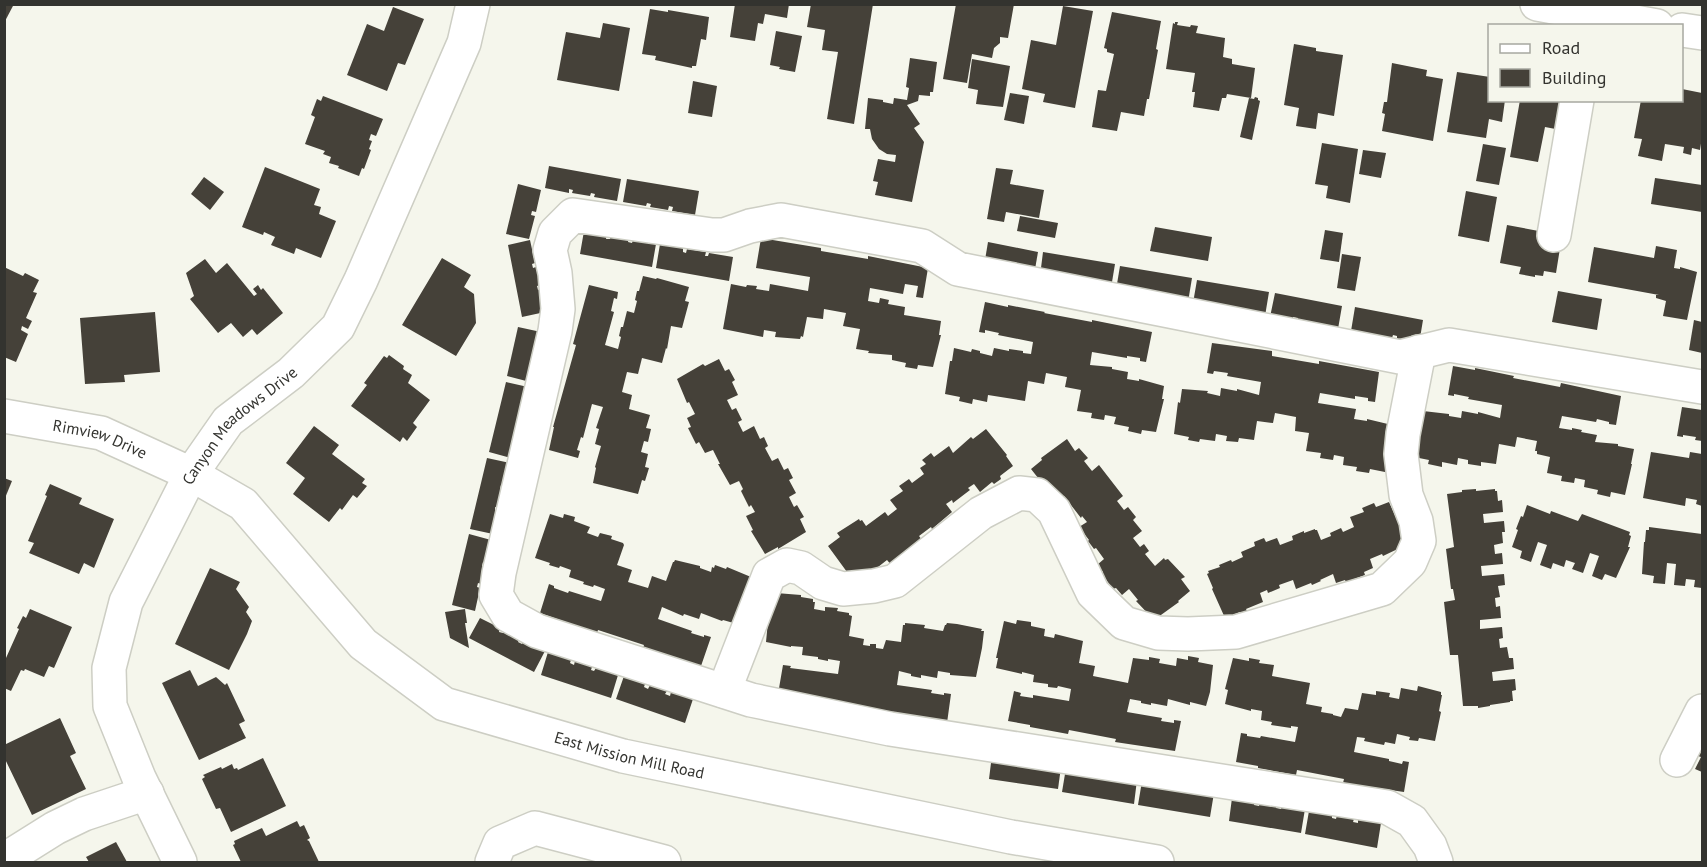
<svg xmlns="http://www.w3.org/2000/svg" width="1707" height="867" viewBox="0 0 1707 867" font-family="'PT Sans',sans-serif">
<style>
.building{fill:#454139}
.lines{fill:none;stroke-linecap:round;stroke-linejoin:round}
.minor-casing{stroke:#cdcec4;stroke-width:36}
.minor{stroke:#fff;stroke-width:33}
.labels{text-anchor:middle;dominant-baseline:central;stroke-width:6;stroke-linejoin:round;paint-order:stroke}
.street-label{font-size:16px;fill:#33332f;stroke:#f5f6ec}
</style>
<rect width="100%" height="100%" fill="#f5f6ec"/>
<g class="building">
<polygon points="4,4 14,4 4,23"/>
<polygon points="735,4 789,4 787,18 765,14 763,24 758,23 755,41 730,37"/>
<polygon points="811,4 873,4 854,124 827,119 838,52 822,50 825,30 807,27"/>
<polygon points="956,4 1014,4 1008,38 1000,37 1000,43 994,48 992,58 972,54 967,83 943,79"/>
<polygon points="1063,6 1093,11 1075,108 1043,102 1045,94 1022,89 1031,40 1056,45"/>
<polygon points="393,7 424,19 405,65 398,63 387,91 347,75 367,24 384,31"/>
<polygon points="650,9 668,12 668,10 709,17 706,40 701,39 696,66 692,66 692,68 655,60 656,56 642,54"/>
<polygon points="1112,12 1161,21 1156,49 1158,50 1149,99 1147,99 1144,116 1121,112 1117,131 1092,127 1098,90 1106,91 1114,54 1107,52 1107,49 1104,48"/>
<polygon points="1175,22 1178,22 1177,25 1190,27 1191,25 1198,26 1196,33 1225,38 1223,57 1232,59 1232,64 1255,68 1251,98 1227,94 1226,98 1222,98 1219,111 1193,107 1195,92 1192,92 1195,73 1166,69 1173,23 1175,24"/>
<polygon points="603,23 630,28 619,91 557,80 566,32 600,38"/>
<polygon points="776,31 802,36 795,72 779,69 780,67 770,65"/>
<polygon points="1294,44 1316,48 1316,51 1343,55 1334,116 1318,113 1316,129 1296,126 1299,108 1284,105"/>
<polygon points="910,58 937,62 933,92 930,92 930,96 919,95 918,101 907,105 920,124 914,128 924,142 912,202 875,195 878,182 873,181 878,159 895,162 896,155 887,154 879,149 872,139 870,129 865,129 868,98 883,100 883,102 893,104 894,98 907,100 909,88 906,87"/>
<polygon points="972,59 1010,66 1003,107 976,104 978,90 968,88"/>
<polygon points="1392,63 1427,70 1426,76 1443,79 1433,141 1382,131 1385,114 1382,113 1384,102 1387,102"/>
<polygon points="1457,72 1490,77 1490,100 1505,100 1502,122 1489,119 1486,138 1447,132"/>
<polygon points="693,81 717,86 712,117 688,113"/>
<polygon points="1682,89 1702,93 1702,137 1700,150 1692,148 1691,155 1683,153 1684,147 1665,144 1662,161 1638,156 1642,139 1634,138 1641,100 1682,100"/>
<polygon points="1010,93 1029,96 1024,124 1004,120"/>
<polygon points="323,96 383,119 376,136 371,134 369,140 372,141 369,149 371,150 364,169 362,168 359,176 338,168 339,166 329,163 331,157 323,154 325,151 305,144 315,117 311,115 317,99 321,101"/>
<polygon points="1255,97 1258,98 1258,100 1260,101 1252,140 1240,137 1249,98 1254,99"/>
<polygon points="1520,100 1571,100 1566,131 1545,127 1538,162 1510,157"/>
<polygon points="1322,143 1358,149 1350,203 1326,198 1328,186 1315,184"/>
<polygon points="1483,144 1506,148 1499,185 1476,181"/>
<polygon points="1363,150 1386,153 1381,178 1359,174"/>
<polygon points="549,166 621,179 617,201 594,197 595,194 591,193 590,196 572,193 573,190 569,189 569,193 545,188"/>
<polygon points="265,167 320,189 314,205 321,207 319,214 336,221 321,258 296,248 294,254 271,245 275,237 264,232 263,235 242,227"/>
<polygon points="996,168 1013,170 1010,184 1044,190 1039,218 1006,212 1004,222 987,219"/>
<polygon points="204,177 224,192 210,210 191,194"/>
<polygon points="1655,178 1702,185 1702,212 1651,204"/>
<polygon points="627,179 699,191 695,215 672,211 673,207 669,206 668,210 650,207 651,204 647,203 646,206 623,202"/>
<polygon points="518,184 541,190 536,212 532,211 531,215 535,216 529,239 506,234"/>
<polygon points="1466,191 1497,197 1489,242 1458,236"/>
<polygon points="1020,216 1058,223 1055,238 1017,231"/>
<polygon points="1507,225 1544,232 1561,242 1556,273 1544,271 1543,276 1535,275 1535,277 1519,274 1521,267 1500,263"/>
<polygon points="1155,227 1212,237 1208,261 1150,251"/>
<polygon points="1325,230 1343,233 1339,262 1320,259"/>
<polygon points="584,231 607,235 606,239 610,239 611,236 629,238 628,242 632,243 633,240 656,244 652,267 580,254"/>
<polygon points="761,238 821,248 821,251 868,259 868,256 928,268 923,298 916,297 918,286 905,284 903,294 870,288 868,301 879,303 880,298 889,300 888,304 905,307 904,315 941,321 939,335 941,335 933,367 918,365 917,369 905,367 906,363 892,360 892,355 868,353 869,351 856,349 860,329 843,326 846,313 824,309 823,319 807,317 803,337 801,336 800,339 775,337 776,332 764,330 763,337 723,329 731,284 746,287 747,285 757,286 756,289 769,291 770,284 808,291 810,277 756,268"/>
<polygon points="530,240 535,263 532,264 533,268 536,267 540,285 537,286 538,290 540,289 545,312 522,317 508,245"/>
<polygon points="988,242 1038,252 1034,275 984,266"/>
<polygon points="660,244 683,248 683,252 686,253 687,249 706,252 705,256 708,256 709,253 733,257 729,281 656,268"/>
<polygon points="1656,246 1677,250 1674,268 1680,269 1680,267 1697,272 1687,320 1663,316 1666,301 1656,298 1656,295 1659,295 1588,282 1594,247 1654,258"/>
<polygon points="1043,252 1115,264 1111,288 1040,276"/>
<polygon points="1342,254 1361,257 1355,291 1337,288"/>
<polygon points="442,258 471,275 464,287 474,294 476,323 456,356 402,325"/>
<polygon points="205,259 216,273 227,263 254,296 257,294 253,289 258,285 261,290 263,288 283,313 257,335 252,329 243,337 231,323 218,333 190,299 194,296 186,273"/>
<polygon points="1120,266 1192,278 1188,302 1116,290"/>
<polygon points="4,267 23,276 25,273 39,280 33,292 37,293 26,318 32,321 28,329 22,326 21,330 28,334 16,362 4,357"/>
<polygon points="643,276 656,279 657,278 689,287 685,301 689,302 682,328 671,326 667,349 666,348 662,363 642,358 638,374 627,372 622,392 632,395 629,409 650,415 646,428 651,429 648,442 644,441 641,452 648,454 645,467 649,468 645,481 642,480 638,494 593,483 596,468 595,467 601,446 595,444 599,429 596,428 603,407 592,404 583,438 581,437 577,450 580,451 578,458 549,450 554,427 553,427 576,345 573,344 589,285 618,292 617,299 614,298 611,311 614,312 605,345 618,349 621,337 619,336 621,327 623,327 627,311 634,313 637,301 635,300 637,291 639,291"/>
<polygon points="1197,280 1269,292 1265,316 1242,312 1243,308 1238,308 1238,311 1220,308 1221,305 1216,303 1216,307 1193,303"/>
<polygon points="1558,291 1602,299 1597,330 1552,322"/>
<polygon points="1275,293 1342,306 1338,329 1297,322 1298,318 1293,317 1293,321 1270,317"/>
<polygon points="985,302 1008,307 1008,305 1045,312 1044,313 1092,322 1092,320 1152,332 1146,362 1140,361 1140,358 1127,356 1127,358 1092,352 1090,365 1112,367 1112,369 1128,372 1127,379 1139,381 1139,379 1164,386 1162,399 1164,399 1156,432 1142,430 1141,434 1128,431 1129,427 1114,424 1116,417 1105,415 1104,420 1091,418 1092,413 1077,411 1081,390 1065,387 1067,377 1046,373 1044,384 1028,381 1025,401 988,395 987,402 973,399 972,404 959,401 960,397 945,394 950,361 952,361 954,348 971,352 972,349 980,351 980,353 992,356 994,348 1009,351 1009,349 1023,351 1023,353 1031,354 1033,342 998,335 999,333 985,330 985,333 979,332"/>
<polygon points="1355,307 1423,320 1419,344 1397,339 1397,336 1393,335 1392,338 1351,331"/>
<polygon points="155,312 160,372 124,375 125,382 85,384 80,318"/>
<polygon points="1694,320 1702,322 1702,353 1689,350"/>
<polygon points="518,327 541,332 530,382 507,376"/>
<polygon points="1212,343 1272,351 1272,356 1319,364 1319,361 1379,372 1375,402 1368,401 1368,398 1355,396 1355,399 1320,393 1318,403 1356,409 1354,419 1367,421 1367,419 1392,425 1385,472 1370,469 1369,473 1356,471 1357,467 1343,465 1344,457 1334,455 1333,460 1320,458 1321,453 1306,451 1309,433 1295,431 1296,417 1275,413 1273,423 1257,421 1254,440 1239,438 1238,442 1226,441 1227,436 1216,434 1215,441 1200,439 1199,442 1188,440 1189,437 1174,434 1178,402 1180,403 1182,389 1208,391 1207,393 1220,396 1221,388 1237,391 1237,389 1259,395 1261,382 1227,376 1228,373 1214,371 1213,374 1207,373"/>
<polygon points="389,355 404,366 403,369 412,375 408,383 430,400 413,423 417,427 407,441 403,437 400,442 351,406 367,385 364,383 384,356 387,358"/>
<polygon points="719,359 725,371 729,369 735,380 732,382 738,395 727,400 732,410 736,408 742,420 738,422 743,432 754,426 760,439 764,437 768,446 765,448 772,461 778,458 784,470 788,468 793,478 789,480 796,493 789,497 794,507 797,505 804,517 800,519 806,532 778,549 778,547 765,554 751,531 753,530 746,516 755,512 751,505 749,507 741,491 743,489 739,481 730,485 718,464 720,464 713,450 705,453 699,442 696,444 688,428 691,427 687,418 695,414 689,402 687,403 677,379 703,364 705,366"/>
<polygon points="1453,366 1475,370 1475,368 1514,376 1513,378 1560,387 1561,383 1621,396 1616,425 1609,424 1609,422 1597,419 1596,422 1562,416 1559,428 1572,430 1572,428 1582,430 1581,432 1597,435 1595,442 1618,444 1618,446 1634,449 1631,464 1632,464 1625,495 1611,492 1610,497 1597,494 1598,490 1584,487 1585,480 1575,478 1574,483 1561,481 1562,476 1547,473 1550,457 1537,454 1537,451 1535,451 1537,441 1517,437 1515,447 1499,444 1496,464 1481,462 1481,466 1468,464 1468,460 1458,458 1457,465 1442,462 1442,467 1428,464 1429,460 1414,457 1423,411 1449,414 1449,416 1461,418 1462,411 1478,414 1478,412 1500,418 1502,405 1468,399 1469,397 1454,394 1454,396 1448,395"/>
<polygon points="506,382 528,387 523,410 520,409 519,413 522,414 518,431 514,431 514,435 517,435 511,458 489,452"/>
<polygon points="1682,407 1702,410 1702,441 1695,440 1696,437 1683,435 1683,437 1677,436"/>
<polygon points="314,426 339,445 332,454 365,479 362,483 367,486 357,498 353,495 342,510 340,508 329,522 293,494 305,478 286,463"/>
<polygon points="986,429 1007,455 1006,456 1013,466 1000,476 1001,479 994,484 992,482 980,492 974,484 968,488 970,490 953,503 952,500 946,504 952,512 932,529 931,527 919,536 925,544 893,567 887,560 878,567 879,568 855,583 828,546 840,537 837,533 859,519 860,521 862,520 866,526 885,512 888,516 897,509 890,500 903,491 899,486 909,479 912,483 924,474 920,468 926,464 922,460 931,453 934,457 949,446 953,453 971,437 973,439"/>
<polygon points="1067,439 1075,451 1079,448 1088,458 1084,461 1092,471 1099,465 1123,496 1117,501 1124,510 1128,507 1136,517 1133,520 1142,531 1133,538 1140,547 1144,544 1149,551 1145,554 1155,566 1164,558 1165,560 1168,559 1185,577 1181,579 1190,591 1178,601 1179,602 1154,620 1136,601 1138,600 1129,589 1122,595 1116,588 1113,589 1101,573 1103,572 1097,565 1104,559 1096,548 1094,549 1088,541 1089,540 1079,527 1087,522 1082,516 1081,518 1064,496 1057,502 1031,469 1042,460 1041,458"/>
<polygon points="1651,452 1689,458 1690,452 1702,454 1702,506 1696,504 1697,500 1686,498 1685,506 1643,498"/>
<polygon points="487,458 510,463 504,486 501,485 500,489 503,490 499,508 495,507 495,511 498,512 493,534 470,529"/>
<polygon points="4,478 12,481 5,498 4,498"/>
<polygon points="50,484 82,498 79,504 114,519 94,568 84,563 79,574 29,553 34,543 28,541 47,496 45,495"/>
<polygon points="1476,489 1476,491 1495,489 1495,491 1497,491 1498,501 1502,500 1503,512 1483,514 1484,523 1504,521 1505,532 1502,532 1503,543 1494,545 1495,554 1502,553 1503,564 1481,566 1482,576 1504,574 1505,585 1498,586 1500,597 1495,598 1496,607 1500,606 1501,618 1480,620 1480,629 1502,627 1503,638 1499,639 1500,648 1507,647 1509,658 1513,658 1514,669 1492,672 1493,681 1515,679 1516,690 1512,691 1513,701 1510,701 1510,702 1490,705 1490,706 1478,708 1478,706 1463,706 1458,655 1450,655 1444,602 1455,600 1453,589 1451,589 1446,549 1454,547 1447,494 1462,492 1462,490"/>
<polygon points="1389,502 1402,531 1400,531 1406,545 1383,556 1382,554 1370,559 1373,568 1364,572 1365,575 1346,582 1345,580 1336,583 1333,574 1320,580 1321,581 1312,585 1311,583 1296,589 1293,580 1279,585 1280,588 1268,593 1267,590 1260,593 1263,602 1246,609 1247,611 1241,614 1240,612 1225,618 1212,589 1213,588 1207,574 1209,573 1208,571 1220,567 1219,565 1231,560 1232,562 1243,557 1241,552 1255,546 1254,542 1264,538 1266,542 1277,538 1280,545 1293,540 1292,536 1304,531 1304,533 1315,529 1315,530 1317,530 1321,540 1331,536 1330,533 1341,528 1343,532 1354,527 1350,517 1364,512 1362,508 1374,503 1376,507"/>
<polygon points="1527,505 1550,514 1551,511 1578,521 1582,514 1630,532 1629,535 1631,536 1628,547 1630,547 1616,578 1605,574 1602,580 1592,576 1599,556 1590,553 1583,573 1572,569 1575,563 1566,560 1564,567 1553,563 1551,569 1540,565 1547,545 1538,542 1531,562 1520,558 1522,551 1512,547 1518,530 1516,529 1521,516 1523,517"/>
<polygon points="550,514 563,518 564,514 575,517 574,521 590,527 587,533 598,537 600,533 612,536 611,539 623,543 624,545 617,565 632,570 628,582 648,588 652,576 666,581 673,562 674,562 675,560 700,566 700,568 711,572 712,567 714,568 715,565 726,569 727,567 751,577 737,624 723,620 722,621 701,613 699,619 684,614 683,616 662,607 658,619 692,631 691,633 704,637 704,635 711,637 701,666 643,648 644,645 598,630 597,633 540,613 549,584 554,586 554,588 568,593 569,591 601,601 605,589 594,585 593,587 583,584 584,582 569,577 571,570 560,566 559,568 549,565 550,563 535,558"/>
<polygon points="1649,527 1702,534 1702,588 1694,587 1695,580 1686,579 1685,586 1674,585 1676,564 1667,563 1665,584 1653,583 1654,576 1642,574 1644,542 1645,542 1646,530 1649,530"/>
<polygon points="469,534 491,540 486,563 483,562 482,566 485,566 481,584 478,583 477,587 480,588 475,611 452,605"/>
<polygon points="210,568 240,582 236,589 249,607 246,612 252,621 247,634 229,670 175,644"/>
<polygon points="776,593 801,595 801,597 813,599 813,602 815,602 814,609 825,611 825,607 838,608 837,611 849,613 849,615 852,616 849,636 864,639 863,645 870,646 870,644 876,644 876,648 883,649 886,640 901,642 903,625 905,625 905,623 925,625 924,628 943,631 945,625 946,625 947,623 957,624 982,629 981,631 984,631 982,648 976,677 950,675 950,673 938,671 937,678 921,675 921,678 911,676 911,674 899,671 897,685 932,690 931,693 944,695 944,693 951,694 947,723 778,694 783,665 791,666 790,668 838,674 840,661 828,659 828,661 818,659 818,657 802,655 803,647 791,646 791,647 766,642 769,611"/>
<polygon points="30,609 72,627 54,668 49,666 44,677 25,669 24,671 21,670 11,691 4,688 4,657 6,658 19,629 17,628 23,616 26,618"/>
<polygon points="465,609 467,623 465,623 469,648 450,638 445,612"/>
<polygon points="480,618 500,628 499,632 503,633 504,630 520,638 518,642 522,644 524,641 545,651 534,672 469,638"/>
<polygon points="1017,620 1031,622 1031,626 1045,629 1044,636 1054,638 1055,634 1083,641 1079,663 1095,666 1093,676 1128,683 1133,658 1149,660 1149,657 1160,659 1159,663 1176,666 1177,658 1188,660 1188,656 1199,658 1198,662 1213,665 1210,692 1206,706 1190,702 1190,705 1168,699 1167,706 1151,703 1151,705 1141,703 1141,701 1130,699 1127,712 1162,718 1161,721 1174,723 1174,720 1181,721 1175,751 1115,742 1116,739 1069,730 1068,734 1030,727 1030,725 1008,721 1014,691 1021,693 1020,696 1033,698 1033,695 1069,701 1071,689 1058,686 1057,688 1048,687 1048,684 1033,682 1034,675 1022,672 1022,674 996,668 998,658 996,658 1004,621 1016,624"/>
<polygon points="548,652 571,660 570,663 574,665 575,661 592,667 591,670 594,671 596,668 618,675 611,698 541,675"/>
<polygon points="1233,658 1249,661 1249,658 1260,660 1259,663 1274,665 1272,676 1310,683 1306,704 1322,707 1321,712 1333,714 1333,715 1341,717 1345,708 1358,710 1362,693 1376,695 1376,691 1390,693 1389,697 1399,699 1401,688 1417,691 1418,686 1441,692 1441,695 1442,695 1439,711 1441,712 1435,741 1419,738 1418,741 1409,740 1410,737 1397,734 1395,744 1385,742 1384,745 1364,741 1365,738 1357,737 1354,752 1389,759 1389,761 1402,764 1403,761 1409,762 1404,792 1343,783 1344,779 1297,770 1296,775 1258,768 1258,766 1236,762 1241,733 1247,734 1247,736 1260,738 1261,736 1295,742 1298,727 1291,726 1291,728 1271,725 1272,722 1261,720 1262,711 1251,709 1251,711 1225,704 1228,690 1225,689"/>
<polygon points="190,670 198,686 216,677 225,685 227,683 245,721 239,724 246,738 199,760 162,683"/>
<polygon points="624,676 645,684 644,687 648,689 650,685 667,691 665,694 670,696 671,692 693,699 685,723 616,699"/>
<polygon points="60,718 76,753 70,756 86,789 32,815 4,757 4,745"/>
<polygon points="1702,747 1702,772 1695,769 1701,757 1698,756"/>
<polygon points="992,755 1061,767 1058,789 989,779"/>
<polygon points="263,758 286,806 231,832 220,808 216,809 202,779 205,777 203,775 221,767 222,769 232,764 234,769 237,768 238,770"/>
<polygon points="1066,768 1137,780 1134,804 1062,792"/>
<polygon points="1142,781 1169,790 1169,786 1187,789 1186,792 1191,793 1191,789 1214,793 1210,817 1138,805"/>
<polygon points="1232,798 1255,801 1254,805 1259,806 1260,802 1277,805 1276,808 1281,809 1282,806 1305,809 1301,833 1229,821"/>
<polygon points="1309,811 1332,815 1332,818 1336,819 1337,815 1354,819 1353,822 1358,823 1358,819 1381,823 1377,848 1305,834"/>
<polygon points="297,821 300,827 304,825 310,838 307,840 309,841 319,862 241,862 233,845 235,844 234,841 262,828 266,836"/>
<polygon points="116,842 127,862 89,862 86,857"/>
</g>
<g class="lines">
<g class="minor-casing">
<g id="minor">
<polyline points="1537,4 1657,26"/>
<polyline points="1682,30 1702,33"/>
<polyline points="1554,235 1577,100"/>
<path id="s1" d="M4 416 101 433 191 474 243 504 363 644 444 704 623 756 1011 837 1157 862"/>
<polyline points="724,691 769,575 787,565 801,568 823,583 843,589 874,586 895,581 981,513 1019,493 1037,495 1054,511 1093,593 1124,623 1158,633 1188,634 1236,632 1382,589 1410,562 1419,541 1416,521 1406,495 1401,454 1403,434 1419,352"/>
<polyline points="1677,760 1702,711"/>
<polyline points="4,860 55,828 84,814 147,793"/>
<path id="s2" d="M180 862 139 778 110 706 109 668 126 602 191 474 228 421 291 373 338 327 361 280 464 43 473 4"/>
<polyline points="492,862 500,843 535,828 664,862"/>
<polyline points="1436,862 1430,846 1412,821 1387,807 890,729 751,700 537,631 508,615 496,595 499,573 555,331 558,309 555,273 550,250 555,233 573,215 712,235 724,235 750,226 781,220 922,246 958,269 1400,357 1449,345 1702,387"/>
</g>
</g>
<use href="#minor" class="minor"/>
</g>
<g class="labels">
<g class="street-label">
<text stroke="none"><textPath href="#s2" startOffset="490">Canyon Meadows Drive</textPath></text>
<text stroke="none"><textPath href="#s1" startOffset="99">Rimview Drive</textPath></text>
<text stroke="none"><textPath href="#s1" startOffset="735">East Mission Mill Road</textPath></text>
</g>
</g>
<rect width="1707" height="867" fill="none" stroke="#33332f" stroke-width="12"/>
<rect x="1488" y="24" width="195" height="78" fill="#f5f6ec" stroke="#a7a8a0" stroke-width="1.5"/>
<rect x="1500" y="44" width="30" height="9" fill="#ffffff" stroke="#a7a8a0" stroke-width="1.5"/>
<text x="1542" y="54" font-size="18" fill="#33332f">Road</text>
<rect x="1500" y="69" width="30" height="18" fill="#454139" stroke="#a7a8a0" stroke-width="1.5"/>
<text x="1542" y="84" font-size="18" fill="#33332f">Building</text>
</svg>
